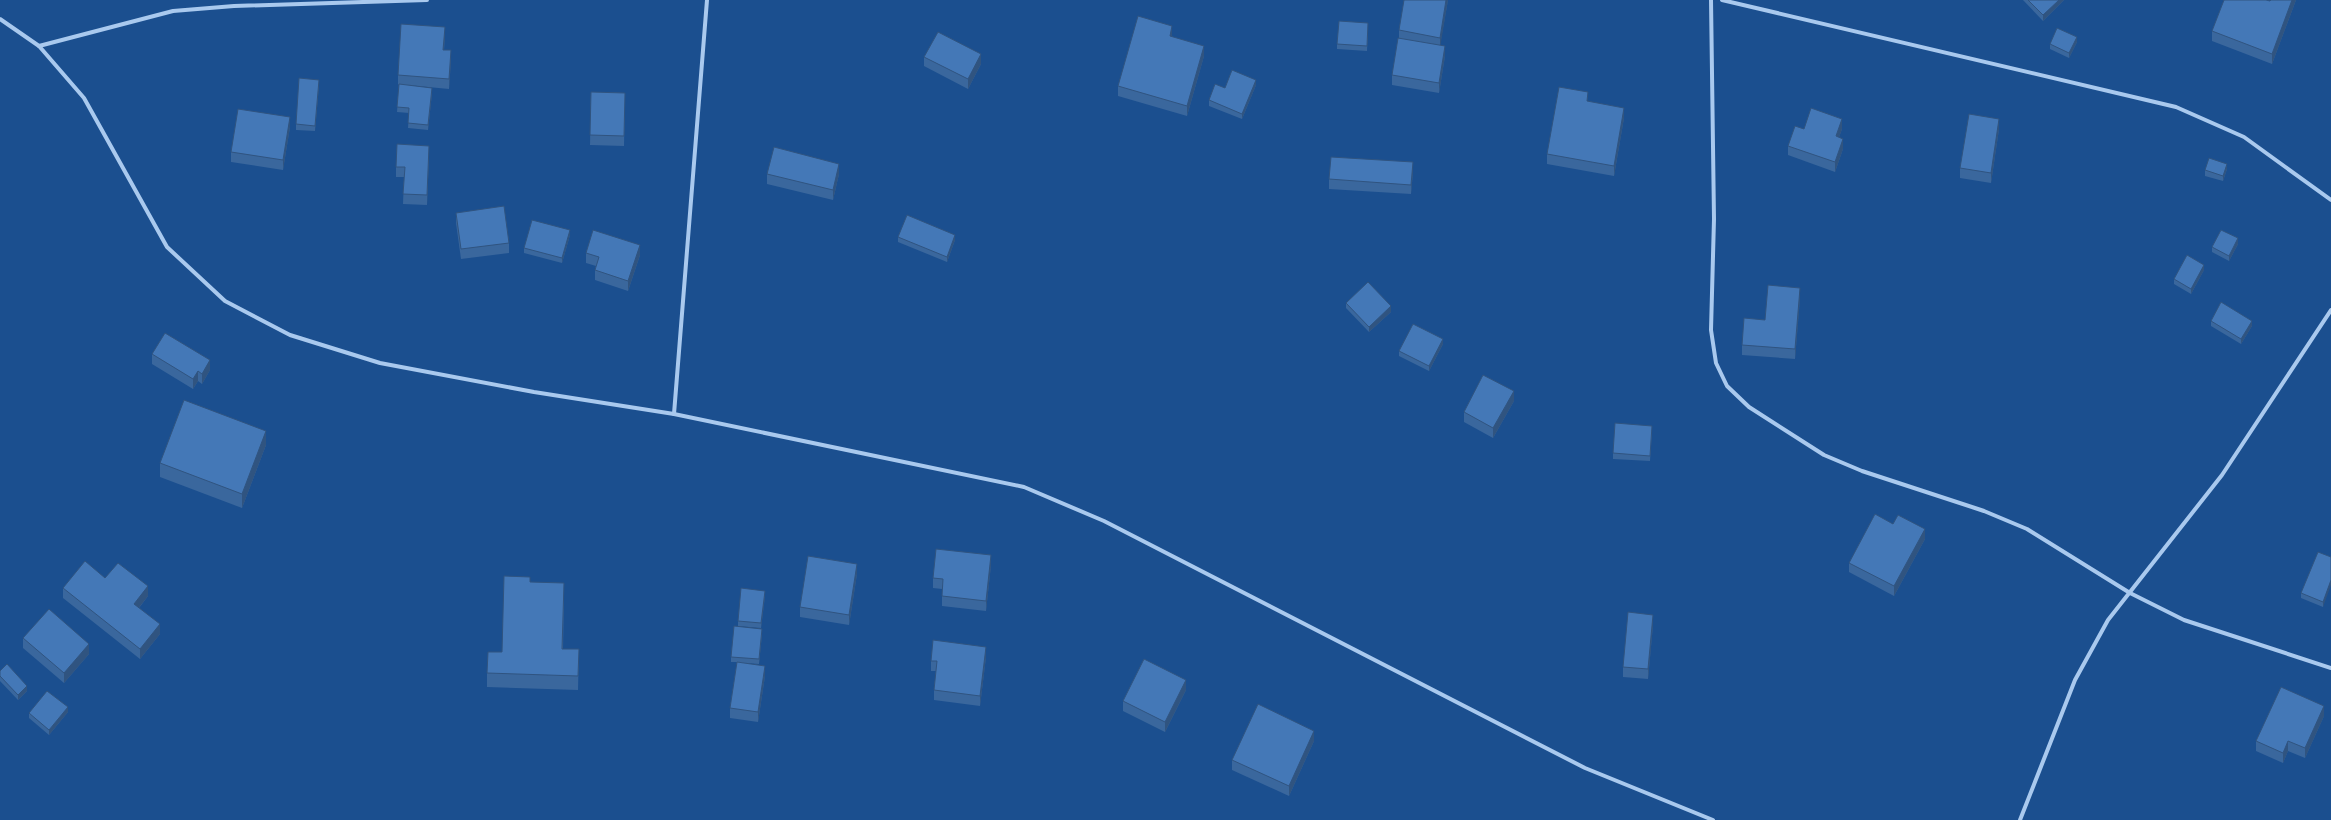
<svg xmlns="http://www.w3.org/2000/svg" width="2331" height="820" viewBox="0 0 2331 820" font-family="Helvetica,sans-serif">
<style>
.lines{fill:none;stroke-linecap:round;stroke-linejoin:round}
.street{stroke:#a9c9ee;stroke-width:4}
.wall{fill:#3a679d}
.shaded-wall{fill:#305480}
.building{fill:#4478b7;stroke:#305480}
</style>
<rect width="100%" height="100%" fill="#1b4f8f"/>
<g class="lines">
<g class="street">
<polyline points="1711,0 1714,219 1711,330 1716,363 1727,386 1749,407 1824,455 1862,471 1984,511 2027,529 2130,593 2184,620 2331,668"/>
<polyline points="1722,0 2176,107 2244,137 2331,200"/>
<polyline points="0,19 39,46 84,98 167,247 225,301 290,335 380,363 534,392 674,414 1024,487 1104,521 1585,768 1713,820"/>
<polyline points="39,46 173,11 234,6 427,0"/>
<polyline points="674,414 707,0"/>
<polyline points="2020,820 2075,680 2108,620 2222,475 2331,310"/>
</g>
</g>
<g class="wall">
<polygon points="1448,0 1440,45 1445,56 1439,93 1392,85 1392,75 1399,38 1399,30"/>
<polygon points="2023,0 2064,0 2043,21"/>
<polygon points="2271,0 2296,0 2272,64 2212,41 2212,31 2270,1"/>
<polygon points="1368,28 1367,51 1337,49 1337,44"/>
<polygon points="1172,36 1172,37 1204,56 1187,116 1118,96 1118,86"/>
<polygon points="445,37 444,50 451,60 449,89 407,85 432,93 428,130 408,128 409,113 397,112 399,85 398,84 398,75"/>
<polygon points="2077,42 2069,58 2050,49 2050,44"/>
<polygon points="924,57 981,64 968,89 924,66"/>
<polygon points="319,85 315,131 296,130 296,124"/>
<polygon points="1256,85 1242,119 1209,106 1209,100 1225,88"/>
<polygon points="591,92 625,93 624,146 590,145"/>
<polygon points="1588,102 1624,118 1614,176 1547,164 1547,154"/>
<polygon points="290,127 283,170 231,162 231,152"/>
<polygon points="1804,129 1842,129 1839,137 1843,149 1835,172 1788,155 1788,146"/>
<polygon points="1999,129 1991,183 1960,178 1960,168"/>
<polygon points="429,156 427,205 403,204 404,177 396,177 396,167"/>
<polygon points="2227,169 2223,181 2205,176 2205,170"/>
<polygon points="1413,172 1411,194 1329,189 1329,179"/>
<polygon points="767,174 839,174 833,200 767,184"/>
<polygon points="456,213 509,243 509,253 461,259 456,223"/>
<polygon points="570,235 562,263 524,253 524,248"/>
<polygon points="898,237 955,240 947,262 898,242"/>
<polygon points="2238,244 2229,261 2212,252 2212,247"/>
<polygon points="586,253 640,255 628,291 595,280 595,270 596,266 586,263"/>
<polygon points="2204,270 2191,294 2174,284 2174,279"/>
<polygon points="1800,298 1795,359 1742,355 1742,345 1765,320"/>
<polygon points="1346,303 1391,312 1369,332 1346,308"/>
<polygon points="2211,321 2252,326 2241,344 2211,326"/>
<polygon points="1443,344 1429,371 1399,356 1399,351"/>
<polygon points="152,354 210,370 202,384 198,381 193,389 152,364"/>
<polygon points="1514,401 1493,438 1464,422 1464,412"/>
<polygon points="1652,431 1650,461 1613,459 1613,453"/>
<polygon points="266,445 242,508 160,477 160,463"/>
<polygon points="1893,524 1925,539 1894,596 1849,572 1849,563"/>
<polygon points="2331,557 2323,607 2301,598 2301,593"/>
<polygon points="991,565 986,611 942,606 942,589 933,588 933,578"/>
<polygon points="857,574 849,625 800,617 800,607"/>
<polygon points="105,578 148,596 139,608 160,634 140,659 63,598 63,588"/>
<polygon points="530,582 564,597 563,649 579,649 578,690 487,687 487,673 502,652"/>
<polygon points="765,596 761,628 738,626 738,621"/>
<polygon points="1653,625 1648,679 1623,677 1623,667"/>
<polygon points="762,634 759,664 746,663 765,676 758,722 730,718 730,708 737,662 731,662 731,657"/>
<polygon points="23,638 89,654 64,683 23,648"/>
<polygon points="986,657 980,706 934,700 934,690 936,671 931,671 931,661"/>
<polygon points="0,671 27,691 18,700 0,681"/>
<polygon points="1186,690 1165,732 1123,711 1123,701"/>
<polygon points="68,712 49,735 29,718 29,713"/>
<polygon points="2324,716 2305,758 2288,751 2283,763 2256,751 2256,741"/>
<polygon points="1314,741 1289,796 1232,770 1232,760"/>
</g>
<g class="shaded-wall">
<polygon points="1446,0 1448,0 1440,48 1440,38"/>
<polygon points="2059,0 2064,0 2043,21 2043,15"/>
<polygon points="2292,0 2296,0 2272,64 2272,54"/>
<polygon points="1172,26 1172,36 1170,46 1170,36"/>
<polygon points="445,27 445,37 443,60 443,50"/>
<polygon points="2077,37 2077,42 2069,58 2069,53"/>
<polygon points="1204,46 1204,56 1187,116 1187,106"/>
<polygon points="1445,46 1445,56 1439,93 1439,83"/>
<polygon points="451,50 451,60 449,89 449,79"/>
<polygon points="981,54 981,64 968,89 968,79"/>
<polygon points="319,80 319,85 315,131 315,126"/>
<polygon points="1256,80 1256,85 1242,119 1242,114"/>
<polygon points="432,88 432,93 428,130 428,125"/>
<polygon points="1624,108 1624,118 1614,176 1614,166"/>
<polygon points="290,117 290,127 283,170 283,160"/>
<polygon points="1842,119 1842,129 1836,146 1836,136"/>
<polygon points="1999,119 1999,129 1991,183 1991,173"/>
<polygon points="1843,139 1843,149 1835,172 1835,162"/>
<polygon points="429,146 429,156 427,205 427,195"/>
<polygon points="1413,162 1413,172 1411,194 1411,185"/>
<polygon points="839,164 839,174 833,200 833,190"/>
<polygon points="2227,164 2227,169 2223,181 2223,176"/>
<polygon points="570,230 570,235 562,263 562,258"/>
<polygon points="955,235 955,240 947,262 947,257"/>
<polygon points="2238,238 2238,244 2229,261 2229,256"/>
<polygon points="640,245 640,255 628,291 628,281"/>
<polygon points="2204,265 2204,270 2191,294 2191,289"/>
<polygon points="1800,288 1800,298 1795,359 1795,349"/>
<polygon points="1391,306 1391,312 1369,332 1369,327"/>
<polygon points="2252,321 2252,326 2241,344 2241,339"/>
<polygon points="1443,339 1443,344 1429,371 1429,366"/>
<polygon points="210,360 210,370 202,384 202,374"/>
<polygon points="198,371 198,381 193,389 193,379"/>
<polygon points="1514,391 1514,401 1493,438 1493,428"/>
<polygon points="266,431 266,445 242,508 242,494"/>
<polygon points="1925,529 1925,539 1894,596 1894,586"/>
<polygon points="991,555 991,565 986,611 986,601"/>
<polygon points="857,564 857,574 849,625 849,615"/>
<polygon points="2331,580 2331,585 2323,607 2323,602"/>
<polygon points="148,586 148,596 134,614 134,604"/>
<polygon points="765,591 765,596 761,628 761,623"/>
<polygon points="1653,615 1653,625 1648,679 1648,669"/>
<polygon points="160,624 160,634 140,659 140,649"/>
<polygon points="762,629 762,634 759,664 759,659"/>
<polygon points="89,644 89,654 64,683 64,673"/>
<polygon points="986,647 986,657 980,706 980,696"/>
<polygon points="765,666 765,676 758,722 758,712"/>
<polygon points="1186,680 1186,690 1165,732 1165,722"/>
<polygon points="27,686 27,691 18,700 18,695"/>
<polygon points="2324,706 2324,716 2305,758 2305,748"/>
<polygon points="68,707 68,712 49,735 49,730"/>
<polygon points="1314,731 1314,741 1289,796 1289,786"/>
<polygon points="2288,741 2288,751 2283,763 2283,753"/>
</g>
<g class="building">
<polygon points="1404,0 1446,0 1440,38 1399,30"/>
<polygon points="2028,0 2059,0 2043,15"/>
<polygon points="2224,0 2266,0 2270,1 2271,0 2292,0 2272,54 2212,31"/>
<polygon points="1138,16 1172,26 1170,36 1204,46 1187,106 1118,86"/>
<polygon points="1339,21 1368,23 1367,46 1337,44"/>
<polygon points="401,24 445,27 443,50 451,50 449,79 398,75"/>
<polygon points="2057,28 2077,37 2069,53 2050,44"/>
<polygon points="938,32 981,54 968,79 924,57"/>
<polygon points="1398,38 1445,46 1439,83 1392,75"/>
<polygon points="1232,70 1256,80 1242,114 1209,100 1215,84 1225,88"/>
<polygon points="299,78 319,80 315,126 296,124"/>
<polygon points="399,84 432,88 428,125 408,123 409,108 397,107"/>
<polygon points="1559,87 1588,92 1587,101 1624,108 1614,166 1547,154"/>
<polygon points="591,92 625,93 624,136 590,135"/>
<polygon points="1811,108 1842,119 1836,136 1843,139 1835,162 1788,146 1795,126 1804,129"/>
<polygon points="238,109 290,117 283,160 231,152"/>
<polygon points="1969,114 1999,119 1991,173 1960,168"/>
<polygon points="397,144 429,146 427,195 403,194 405,167 396,167"/>
<polygon points="774,147 839,164 833,190 767,174"/>
<polygon points="1331,157 1413,162 1411,185 1329,179"/>
<polygon points="2209,158 2227,164 2223,176 2205,170"/>
<polygon points="504,206 509,243 461,249 456,213"/>
<polygon points="907,215 955,235 947,257 898,237"/>
<polygon points="532,220 570,230 562,258 524,248"/>
<polygon points="593,230 640,245 628,281 595,270 599,257 586,253"/>
<polygon points="2221,230 2238,238 2229,256 2212,247"/>
<polygon points="2187,255 2204,265 2191,289 2174,279"/>
<polygon points="1368,282 1391,306 1369,327 1346,303"/>
<polygon points="1768,285 1800,288 1795,349 1742,345 1744,318 1765,320"/>
<polygon points="2221,302 2252,321 2241,339 2211,321"/>
<polygon points="1413,324 1443,339 1429,366 1399,351"/>
<polygon points="165,333 210,360 202,374 198,371 193,379 152,354"/>
<polygon points="1483,375 1514,391 1493,428 1464,412"/>
<polygon points="184,400 266,431 242,494 160,463"/>
<polygon points="1615,423 1652,426 1650,456 1613,453"/>
<polygon points="1875,514 1893,524 1898,515 1925,529 1894,586 1849,563"/>
<polygon points="936,549 991,555 986,601 942,596 943,579 933,578"/>
<polygon points="2318,552 2331,557 2331,580 2323,602 2301,593"/>
<polygon points="808,556 857,564 849,615 800,607"/>
<polygon points="85,561 105,578 118,563 148,586 134,604 160,624 140,649 63,588"/>
<polygon points="504,576 530,577 530,582 564,583 562,649 579,649 578,676 487,673 488,652 502,652"/>
<polygon points="741,588 765,591 761,623 738,621"/>
<polygon points="49,609 89,644 64,673 23,638"/>
<polygon points="1628,612 1653,615 1648,669 1623,667"/>
<polygon points="734,626 762,629 759,659 731,657"/>
<polygon points="933,640 986,647 980,696 934,690 937,661 931,661"/>
<polygon points="1144,659 1186,680 1165,722 1123,701"/>
<polygon points="737,662 765,666 758,712 730,708"/>
<polygon points="7,664 27,686 18,695 0,676 0,671"/>
<polygon points="2281,687 2324,706 2305,748 2288,741 2283,753 2256,741"/>
<polygon points="47,691 68,707 49,730 29,713"/>
<polygon points="1258,704 1314,731 1289,786 1232,760"/>
</g>
</svg>
